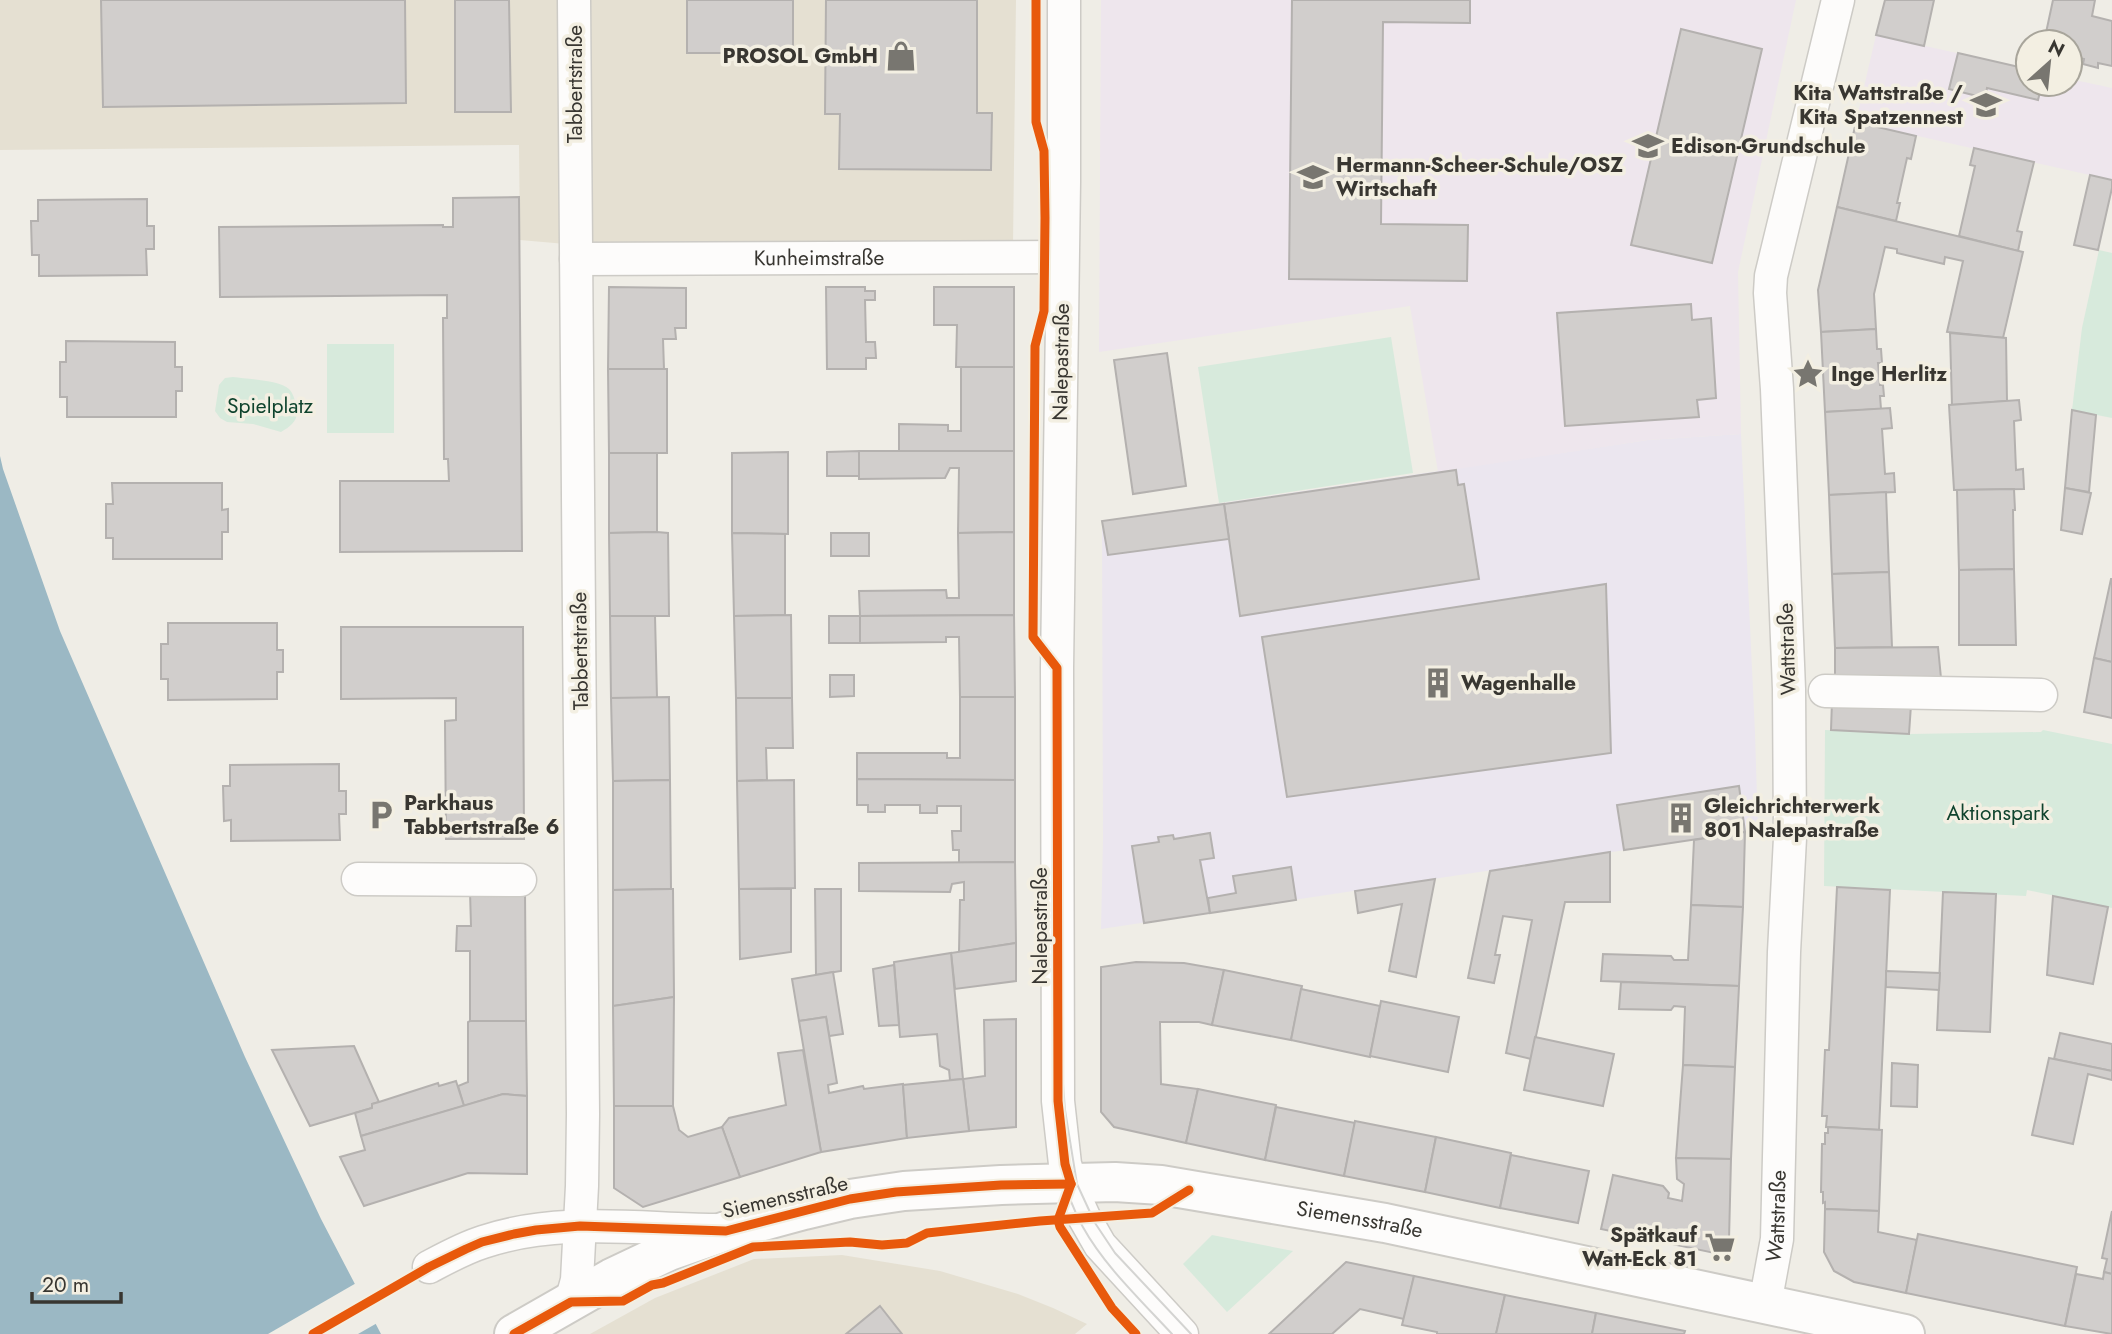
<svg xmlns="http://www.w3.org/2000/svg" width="2112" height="1334" viewBox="0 0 2112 1334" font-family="Jost,sans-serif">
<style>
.built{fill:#e5e0d2}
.industrial{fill:#ebe6ef}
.education{fill:#eee6ed}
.green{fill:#d7eadc}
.water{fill:#9bb8c4}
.pier{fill:#efede6}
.building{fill:#d1cecc;stroke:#b4b1af;stroke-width:2}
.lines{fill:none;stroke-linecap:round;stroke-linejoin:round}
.minor-casing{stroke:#cdcbc6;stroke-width:35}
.major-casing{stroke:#cdcbc6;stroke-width:42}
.minor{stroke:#fdfcfb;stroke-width:32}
.major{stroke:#fdfcfb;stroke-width:38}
.tram{stroke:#d4d4d2;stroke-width:2}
.cycleway-casing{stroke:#f3efe2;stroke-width:13}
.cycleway{stroke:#e8590c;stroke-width:9}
.labels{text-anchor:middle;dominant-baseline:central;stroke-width:7;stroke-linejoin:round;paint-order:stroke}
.poi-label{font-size:21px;font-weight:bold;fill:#383631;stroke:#f3efe2;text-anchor:start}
.street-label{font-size:21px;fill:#383631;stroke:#f3efe2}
.park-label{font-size:21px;fill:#0f432d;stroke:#f3efe2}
</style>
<rect width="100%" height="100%" fill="#efede6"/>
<g class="built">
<polygon points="0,0 1016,0 1013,245 612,248 520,240 519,145 0,150"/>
<polygon points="842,1255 940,1271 1018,1294 1053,1308 1087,1324 1075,1334 590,1334 655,1298 754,1259"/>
</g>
<polygon class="industrial" points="1741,434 1755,733 1758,830 1101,929 1103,839 1102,521 1648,440"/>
<g class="education">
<polygon points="1101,0 1796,0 1738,272 1741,434 1648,440 1438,472 1410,306 1099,352"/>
<polygon points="1876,35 2028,69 2028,84 2070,84 2070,79 2112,88 2112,180 1856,122"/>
</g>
<g class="green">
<polygon points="2099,250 2112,253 2112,418 2072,410 2082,328"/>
<polygon points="1391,337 1413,473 1219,503 1198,367"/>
<rect x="327" y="344" width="67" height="89"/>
<path d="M233 377C247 379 279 380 289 389 294 394 296 404 297 410 298 421 290 427 281 432L253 424 227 422 220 418 215 411 219 385 225 378Z"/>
<polygon points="1825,730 1909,734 2041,732 2043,730 2112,744 2112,908 2027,890 2026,896 1824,886"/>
<polygon points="1212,1235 1293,1251 1227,1312 1183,1264"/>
</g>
<polygon class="water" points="0,456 3,469 60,631 245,1057 321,1219 381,1334 0,1334"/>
<polygon class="pier" points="358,1282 379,1322 358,1334 268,1334"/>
<g class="building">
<polygon points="101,0 405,0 406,103 103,107"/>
<polygon points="455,0 509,0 511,112 455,112"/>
<rect x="687" y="0" width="106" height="53"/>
<polygon points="826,0 977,0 977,113 992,113 991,170 839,169 840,114 825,114"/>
<polygon points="1292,0 1470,0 1470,23 1383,22 1381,224 1468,225 1467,281 1289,279"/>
<polygon points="1885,0 1934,0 1924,46 1876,35"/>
<polygon points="2053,0 2095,0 2092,16 2112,21 2112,66 2098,63 2098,68 2083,64 2084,59 2070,56 2070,42 2044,42"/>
<polygon points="1681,29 1762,49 1712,263 1631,245"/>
<polygon points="1958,53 2028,69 2028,84 2042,84 2038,100 1987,88 1985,98 1949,89"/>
<polygon points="1856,122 1916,136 1911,159 1907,158 1897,203 1900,203 1896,221 1837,207"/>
<polygon points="1974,148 2034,162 2017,231 2022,232 2018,251 1959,236 1975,166 1970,165"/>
<polygon points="2090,175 2112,180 2112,188 2098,250 2074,245"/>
<polygon points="519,197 522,551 340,552 340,481 449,481 448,459 444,459 443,318 447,318 447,295 220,297 219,227 443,225 443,227 453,227 453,198"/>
<polygon points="147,199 147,226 154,226 154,249 146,249 147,275 39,276 39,255 32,255 31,221 38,221 38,200"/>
<polygon points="1837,207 2023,252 2003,338 1947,332 1963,261 1945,257 1944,264 1897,253 1897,249 1885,247 1874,294 1876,329 1821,332 1818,290"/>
<polygon points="609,287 686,288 686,328 675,328 676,339 663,339 664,369 608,369"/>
<polygon points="826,287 865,287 865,291 875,291 875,300 865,300 866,342 875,342 876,358 866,358 866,369 827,369"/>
<polygon points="934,287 1014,287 1014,367 956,367 957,325 934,325"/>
<polygon points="1691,304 1692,320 1711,318 1716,398 1697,400 1699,417 1565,426 1557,313"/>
<polygon points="1876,329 1877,349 1881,349 1882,363 1878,363 1880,385 1883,385 1884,396 1880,396 1881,409 1825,412 1821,332"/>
<polygon points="1950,333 2006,338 2007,401 1952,405"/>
<polygon points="66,341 175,342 175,367 182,367 182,391 176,391 176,417 67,417 67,397 60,397 60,362 66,362"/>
<polygon points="1167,353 1186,486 1133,494 1114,360"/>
<polygon points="961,367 1014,367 1014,451 899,451 899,424 948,425 948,431 961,431"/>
<polygon points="608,369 667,369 667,453 609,453"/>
<polygon points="2019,400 2021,420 2014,421 2016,470 2023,469 2024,489 1954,490 1949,405"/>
<polygon points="1890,408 1892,428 1882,429 1885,474 1894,473 1895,492 1829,495 1825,412"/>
<polygon points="2072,410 2096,415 2089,492 2065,488"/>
<polygon points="859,451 1014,451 1014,532 958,533 959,468 950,468 945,478 859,479"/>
<polygon points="859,451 859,476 827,476 827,452"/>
<polygon points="788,452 788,534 732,533 732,453"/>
<polygon points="609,453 657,453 657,532 609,533"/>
<polygon points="1456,470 1458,485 1464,484 1479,579 1240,616 1224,504"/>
<polygon points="112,483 222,483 222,510 228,509 228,532 222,532 222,559 113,559 113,538 106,538 106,504 113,504"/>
<polygon points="2065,488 2091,493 2082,534 2061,530"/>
<polygon points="2014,489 2015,510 2013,510 2014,569 1959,570 1957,490"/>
<polygon points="1886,492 1889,572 1832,574 1829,495"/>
<polygon points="1224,504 1229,539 1108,555 1102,521"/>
<polygon points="657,532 668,533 669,616 610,616 609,533"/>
<polygon points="1014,532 1014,615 860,616 859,591 946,590 947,598 959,598 958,533"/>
<polygon points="732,533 785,534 785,615 734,616"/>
<rect x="831" y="533" width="38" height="23"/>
<polygon points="2014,569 2016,645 1959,645 1959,570"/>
<polygon points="1889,572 1892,647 1835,648 1832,574"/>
<polygon points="2111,579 2112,579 2112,662 2094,658"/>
<polygon points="1606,584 1611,753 1287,797 1262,637"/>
<polygon points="791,615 792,698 736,698 734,616"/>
<polygon points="1014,615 1015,697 960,697 959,637 946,637 946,642 860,643 860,616"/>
<polygon points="610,616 655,616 657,698 611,698"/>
<rect x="829" y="616" width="31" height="27"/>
<polygon points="168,623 277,623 277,650 283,650 283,672 277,672 277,699 168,700 168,679 161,679 161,644 168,644"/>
<polygon points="341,627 523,627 524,839 446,839 445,721 456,720 456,698 341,699"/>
<polygon points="1938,647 1941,678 1835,678 1835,648"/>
<polygon points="2094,658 2112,662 2112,718 2084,712"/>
<polygon points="830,675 854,675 854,696 830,697"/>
<polygon points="669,697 670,780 613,781 611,698"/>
<polygon points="960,697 1015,697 1015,780 857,779 857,753 947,753 947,758 960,758"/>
<polygon points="736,698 792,698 793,748 766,748 767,780 737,781"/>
<polygon points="1832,701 1911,705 1909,734 1831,730"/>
<polygon points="339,764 339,791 346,791 346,814 339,814 340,840 231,841 231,820 224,821 223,786 230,786 230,765"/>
<polygon points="857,779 1015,780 1015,862 959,863 959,850 953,850 952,831 961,831 961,806 937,806 937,813 920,813 920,805 885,805 885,812 868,812 868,805 857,805"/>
<polygon points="670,780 671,889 613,890 613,781"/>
<polygon points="794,780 795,888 739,889 737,781"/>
<polygon points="1739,786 1745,832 1624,850 1617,805"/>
<polygon points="1745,832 1743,907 1691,905 1694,840"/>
<polygon points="1210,833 1214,858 1200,860 1210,913 1144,923 1132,846 1159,842 1158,837 1173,835 1174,839"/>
<polygon points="1610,852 1610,902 1565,902 1531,1059 1506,1053 1532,920 1503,916 1495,955 1500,955 1494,983 1468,978 1490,871"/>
<polygon points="1015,862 1016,943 959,952 960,900 964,900 964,882 952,884 950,892 859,891 859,863"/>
<polygon points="1291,867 1296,900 1210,913 1208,898 1236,893 1233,876"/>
<polygon points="1435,879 1416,977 1389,971 1402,904 1358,913 1355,891"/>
<polygon points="1837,887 1890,890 1879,1130 1826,1127 1827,1116 1822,1116 1825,1050 1829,1050"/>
<polygon points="671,889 673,889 674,997 613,1006 613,890"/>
<polygon points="739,889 791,889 791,952 740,959"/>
<polygon points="815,889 841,889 841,971 816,975"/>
<polygon points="470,892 525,892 526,1021 470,1021 470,951 456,951 457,926 471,926"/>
<polygon points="1943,892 1996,894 1990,1032 1937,1030"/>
<polygon points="2053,896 2108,907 2093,984 2047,975"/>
<polygon points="1691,905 1743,907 1739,986 1601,981 1603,954 1671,956 1674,960 1688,960"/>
<polygon points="1016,943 1016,981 955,989 951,953"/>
<polygon points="951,953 963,1079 950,1080 949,1070 940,1066 937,1034 900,1037 894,962"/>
<polygon points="1136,962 1184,963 1224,970 1212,1025 1199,1022 1160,1022 1161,1084 1198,1089 1186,1143 1114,1127 1101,1112 1101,967"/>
<polygon points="894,965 899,1025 879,1026 873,969"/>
<polygon points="1224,970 1302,986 1291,1040 1212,1025"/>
<polygon points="1886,971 1940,973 1939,990 1886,987"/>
<polygon points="833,972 843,1034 829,1036 826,1017 799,1021 792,979"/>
<polygon points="1621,982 1739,986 1735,1067 1683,1065 1685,1007 1674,1006 1671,1010 1619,1009"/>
<polygon points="1301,989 1380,1006 1370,1057 1291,1040"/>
<polygon points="674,997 673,1106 614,1106 613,1006"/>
<polygon points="1381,1001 1459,1017 1448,1072 1370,1056"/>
<polygon points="826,1017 837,1083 828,1085 829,1093 863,1086 864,1089 903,1084 907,1138 821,1152 799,1021"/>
<polygon points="1016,1019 1016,1127 969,1131 963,1079 985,1076 984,1020"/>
<polygon points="470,1021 526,1021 527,1096 503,1094 464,1106 458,1086 468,1082 468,1022"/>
<polygon points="2060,1033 2112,1044 2112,1071 2054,1059"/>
<polygon points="1535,1037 1614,1054 1603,1106 1524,1090"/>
<polygon points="354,1046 379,1102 372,1104 372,1108 310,1126 272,1050"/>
<polygon points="803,1050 821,1152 740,1177 722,1127 729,1118 786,1105 778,1053"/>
<polygon points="2049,1058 2112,1071 2112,1080 2088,1074 2073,1144 2032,1135"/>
<polygon points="1892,1063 1918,1065 1917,1107 1891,1106"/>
<polygon points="1683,1065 1735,1067 1731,1159 1676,1158"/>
<polygon points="963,1079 969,1131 907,1138 903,1085"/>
<polygon points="456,1081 464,1106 361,1136 355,1113 372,1108 372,1104 379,1102 438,1083 439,1086"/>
<polygon points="1198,1089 1276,1105 1265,1160 1186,1143"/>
<polygon points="503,1094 527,1096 527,1174 468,1173 364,1206 340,1157 365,1150 361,1136"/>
<polygon points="614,1106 673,1106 679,1130 688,1137 722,1127 740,1177 643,1207 614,1188"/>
<polygon points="1276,1107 1355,1123 1344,1176 1265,1160"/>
<polygon points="1355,1121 1436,1137 1425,1192 1344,1176"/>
<polygon points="1828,1127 1882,1130 1879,1211 1825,1209 1825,1202 1823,1203 1823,1192 1821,1192 1822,1144 1825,1144 1825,1133 1828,1133"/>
<polygon points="1436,1137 1511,1153 1500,1208 1425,1192"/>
<polygon points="1511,1155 1589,1171 1578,1223 1500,1208"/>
<polygon points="1676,1158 1731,1159 1729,1240 1719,1254 1601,1229 1613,1175 1663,1186 1669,1193 1668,1198 1682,1201 1684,1184 1677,1179"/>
<polygon points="1825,1209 1879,1211 1878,1232 1917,1240 1906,1293 1854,1282 1834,1271 1824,1252"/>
<polygon points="2112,1211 2112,1274 2104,1272 2107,1259 2102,1258"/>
<polygon points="1918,1234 2077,1267 2065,1326 1906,1293"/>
<polygon points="1346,1262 1414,1276 1404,1319 1360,1309 1332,1334 1269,1334"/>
<polygon points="2104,1272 2112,1274 2112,1334 2065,1326 2076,1274 2103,1279"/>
<polygon points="1414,1276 1505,1295 1496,1334 1437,1334 1437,1332 1402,1325"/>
<polygon points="1505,1295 1596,1313 1592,1334 1496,1334"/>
<polygon points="880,1306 902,1334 846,1334"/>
<polygon points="1596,1313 1685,1331 1684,1334 1592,1334"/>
</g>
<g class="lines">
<g class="minor-casing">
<g id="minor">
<polyline points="1064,0 1064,182 1057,668 1058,1101 1065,1164 1076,1199 1084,1217 1100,1245 1182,1334"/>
<path id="s1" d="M576 259 1062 257"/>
<polyline points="1825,691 2041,695"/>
<polyline points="358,879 520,880"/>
<path d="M429 1267C446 1258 464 1248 483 1242 557 1217 637 1229 714 1230"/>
<polyline points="571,1302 577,1280 582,1186 583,1114 574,0"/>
<path id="s2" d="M1765 1304 1777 1239 1784 952 1790 838 1789 689 1777 389 1770 293 1771 276 1838 0"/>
</g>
</g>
<g class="major-casing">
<g id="major">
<path id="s3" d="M514 1334 612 1278 669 1251 726 1231 804 1210 850 1199 904 1191 1001 1185 1115 1182 1161 1185 1385 1223 1905 1334"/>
</g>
</g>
<use href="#minor" class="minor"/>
<use href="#major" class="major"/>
<g class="tram">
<polyline points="1059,698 1060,1044 1065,1110 1077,1184 1095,1223 1115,1253 1191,1334"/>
<path d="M1057 1110C1055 1220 1103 1260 1172 1334"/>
</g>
<g class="cycleway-casing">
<g id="cycleway">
<polyline points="1036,0 1036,122 1044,151 1045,218 1044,311 1035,346 1033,637 1057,668 1058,1101 1065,1164 1071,1184"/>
<polyline points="1071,1184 1058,1220 1060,1227 1112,1308 1136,1334"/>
<polyline points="313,1334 429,1267 466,1249 482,1242 514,1234 536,1230 580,1226 726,1231 850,1199 896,1192 1001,1185 1071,1184"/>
<polyline points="514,1334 571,1302 623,1301 652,1285 663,1283 753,1247 850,1242 882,1245 907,1243 927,1233 1040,1221 1152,1213 1189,1190"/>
</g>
</g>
<use href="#cycleway" class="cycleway"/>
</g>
<defs>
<g id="shop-bare" transform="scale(2.415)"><path d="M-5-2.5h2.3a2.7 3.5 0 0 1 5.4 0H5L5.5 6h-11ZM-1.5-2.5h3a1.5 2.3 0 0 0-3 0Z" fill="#787670" stroke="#f3efe2" stroke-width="2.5" paint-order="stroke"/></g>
<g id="school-bare" transform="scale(2.415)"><path d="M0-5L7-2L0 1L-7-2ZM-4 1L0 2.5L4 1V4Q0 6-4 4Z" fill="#787670" stroke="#f3efe2" stroke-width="2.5" paint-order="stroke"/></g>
<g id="university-bare" transform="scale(2.415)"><path d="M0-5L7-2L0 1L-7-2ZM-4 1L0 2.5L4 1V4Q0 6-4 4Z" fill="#787670" stroke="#f3efe2" stroke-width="2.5" paint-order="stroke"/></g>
<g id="sight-bare" transform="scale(2.415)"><path d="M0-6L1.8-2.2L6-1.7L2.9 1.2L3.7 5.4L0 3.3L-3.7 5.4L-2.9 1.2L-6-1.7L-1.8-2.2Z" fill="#787670" stroke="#f3efe2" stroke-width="2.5" paint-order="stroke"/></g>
<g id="building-bare" transform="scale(2.415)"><path d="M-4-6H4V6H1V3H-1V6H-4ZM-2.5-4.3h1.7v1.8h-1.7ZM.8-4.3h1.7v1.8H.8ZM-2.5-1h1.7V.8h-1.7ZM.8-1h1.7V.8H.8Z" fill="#787670" stroke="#f3efe2" stroke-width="2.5" paint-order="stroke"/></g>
<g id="parking-bare" transform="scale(2.415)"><path d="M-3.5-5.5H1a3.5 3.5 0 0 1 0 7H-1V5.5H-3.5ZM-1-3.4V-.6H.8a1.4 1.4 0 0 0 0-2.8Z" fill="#787670" stroke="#f3efe2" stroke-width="2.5" paint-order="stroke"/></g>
<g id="supermarket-bare" transform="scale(2.415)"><path d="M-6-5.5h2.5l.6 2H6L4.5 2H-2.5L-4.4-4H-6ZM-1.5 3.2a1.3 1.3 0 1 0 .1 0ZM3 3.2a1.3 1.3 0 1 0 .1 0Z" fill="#787670" stroke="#f3efe2" stroke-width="2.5" paint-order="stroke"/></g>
</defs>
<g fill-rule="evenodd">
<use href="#shop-bare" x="901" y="56"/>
<use href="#school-bare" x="1986" y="105"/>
<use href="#school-bare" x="1648" y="146"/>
<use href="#university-bare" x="1313" y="177"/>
<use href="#sight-bare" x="1808" y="374"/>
<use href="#building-bare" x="1438" y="683"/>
<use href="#parking-bare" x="381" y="815"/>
<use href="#building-bare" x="1681" y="818"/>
<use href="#supermarket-bare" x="1720" y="1247"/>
</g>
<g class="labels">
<g class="poi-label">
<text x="878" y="56" text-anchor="end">PROSOL GmbH</text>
<text x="1963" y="93" text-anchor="end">Kita Wattstraße /<tspan x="1963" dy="24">Kita Spatzennest</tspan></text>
<text x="1671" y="146">Edison-Grundschule</text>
<text x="1336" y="165">Hermann-Scheer-Schule/OSZ<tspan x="1336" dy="24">Wirtschaft</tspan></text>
<text x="1831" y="374">Inge Herlitz</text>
<text x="1461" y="683">Wagenhalle</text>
<text x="404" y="803">Parkhaus<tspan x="404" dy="24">Tabbertstraße 6</tspan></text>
<text x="1704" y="806">Gleichrichterwerk<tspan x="1704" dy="24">801 Nalepastraße</tspan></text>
<text x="1697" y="1235" text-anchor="end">Spätkauf<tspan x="1697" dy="24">Watt-Eck 81</tspan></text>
</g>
<g class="street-label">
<text transform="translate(575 84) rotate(-90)">Tabbertstraße</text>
<text stroke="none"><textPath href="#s1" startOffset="243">Kunheimstraße</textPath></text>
<text transform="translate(1061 362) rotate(-89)">Nalepastraße</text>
<text transform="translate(1787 649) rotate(-92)">Wattstraße</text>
<text transform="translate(580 651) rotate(-91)">Tabbertstraße</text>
<text transform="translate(1040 926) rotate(-90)">Nalepastraße</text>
<text transform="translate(785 1197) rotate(-13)">Siemensstraße</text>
<text stroke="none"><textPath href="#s2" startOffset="89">Wattstraße</textPath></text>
<text stroke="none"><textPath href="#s3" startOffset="878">Siemensstraße</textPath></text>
</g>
<g class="park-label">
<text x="270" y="406">Spielplatz</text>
<text x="1998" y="813">Aktionspark</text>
</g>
</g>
<g transform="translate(2049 63) rotate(27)"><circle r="33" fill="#f3efe2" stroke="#a8a59b" stroke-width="2"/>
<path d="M0-5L12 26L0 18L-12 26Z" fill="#787670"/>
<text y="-10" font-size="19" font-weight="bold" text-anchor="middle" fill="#383631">N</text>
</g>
<path d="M32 1292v10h89v-10" fill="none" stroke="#383631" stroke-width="3.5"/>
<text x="42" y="1292" font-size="21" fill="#383631" stroke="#f3efe2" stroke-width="5" paint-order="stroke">20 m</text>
</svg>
